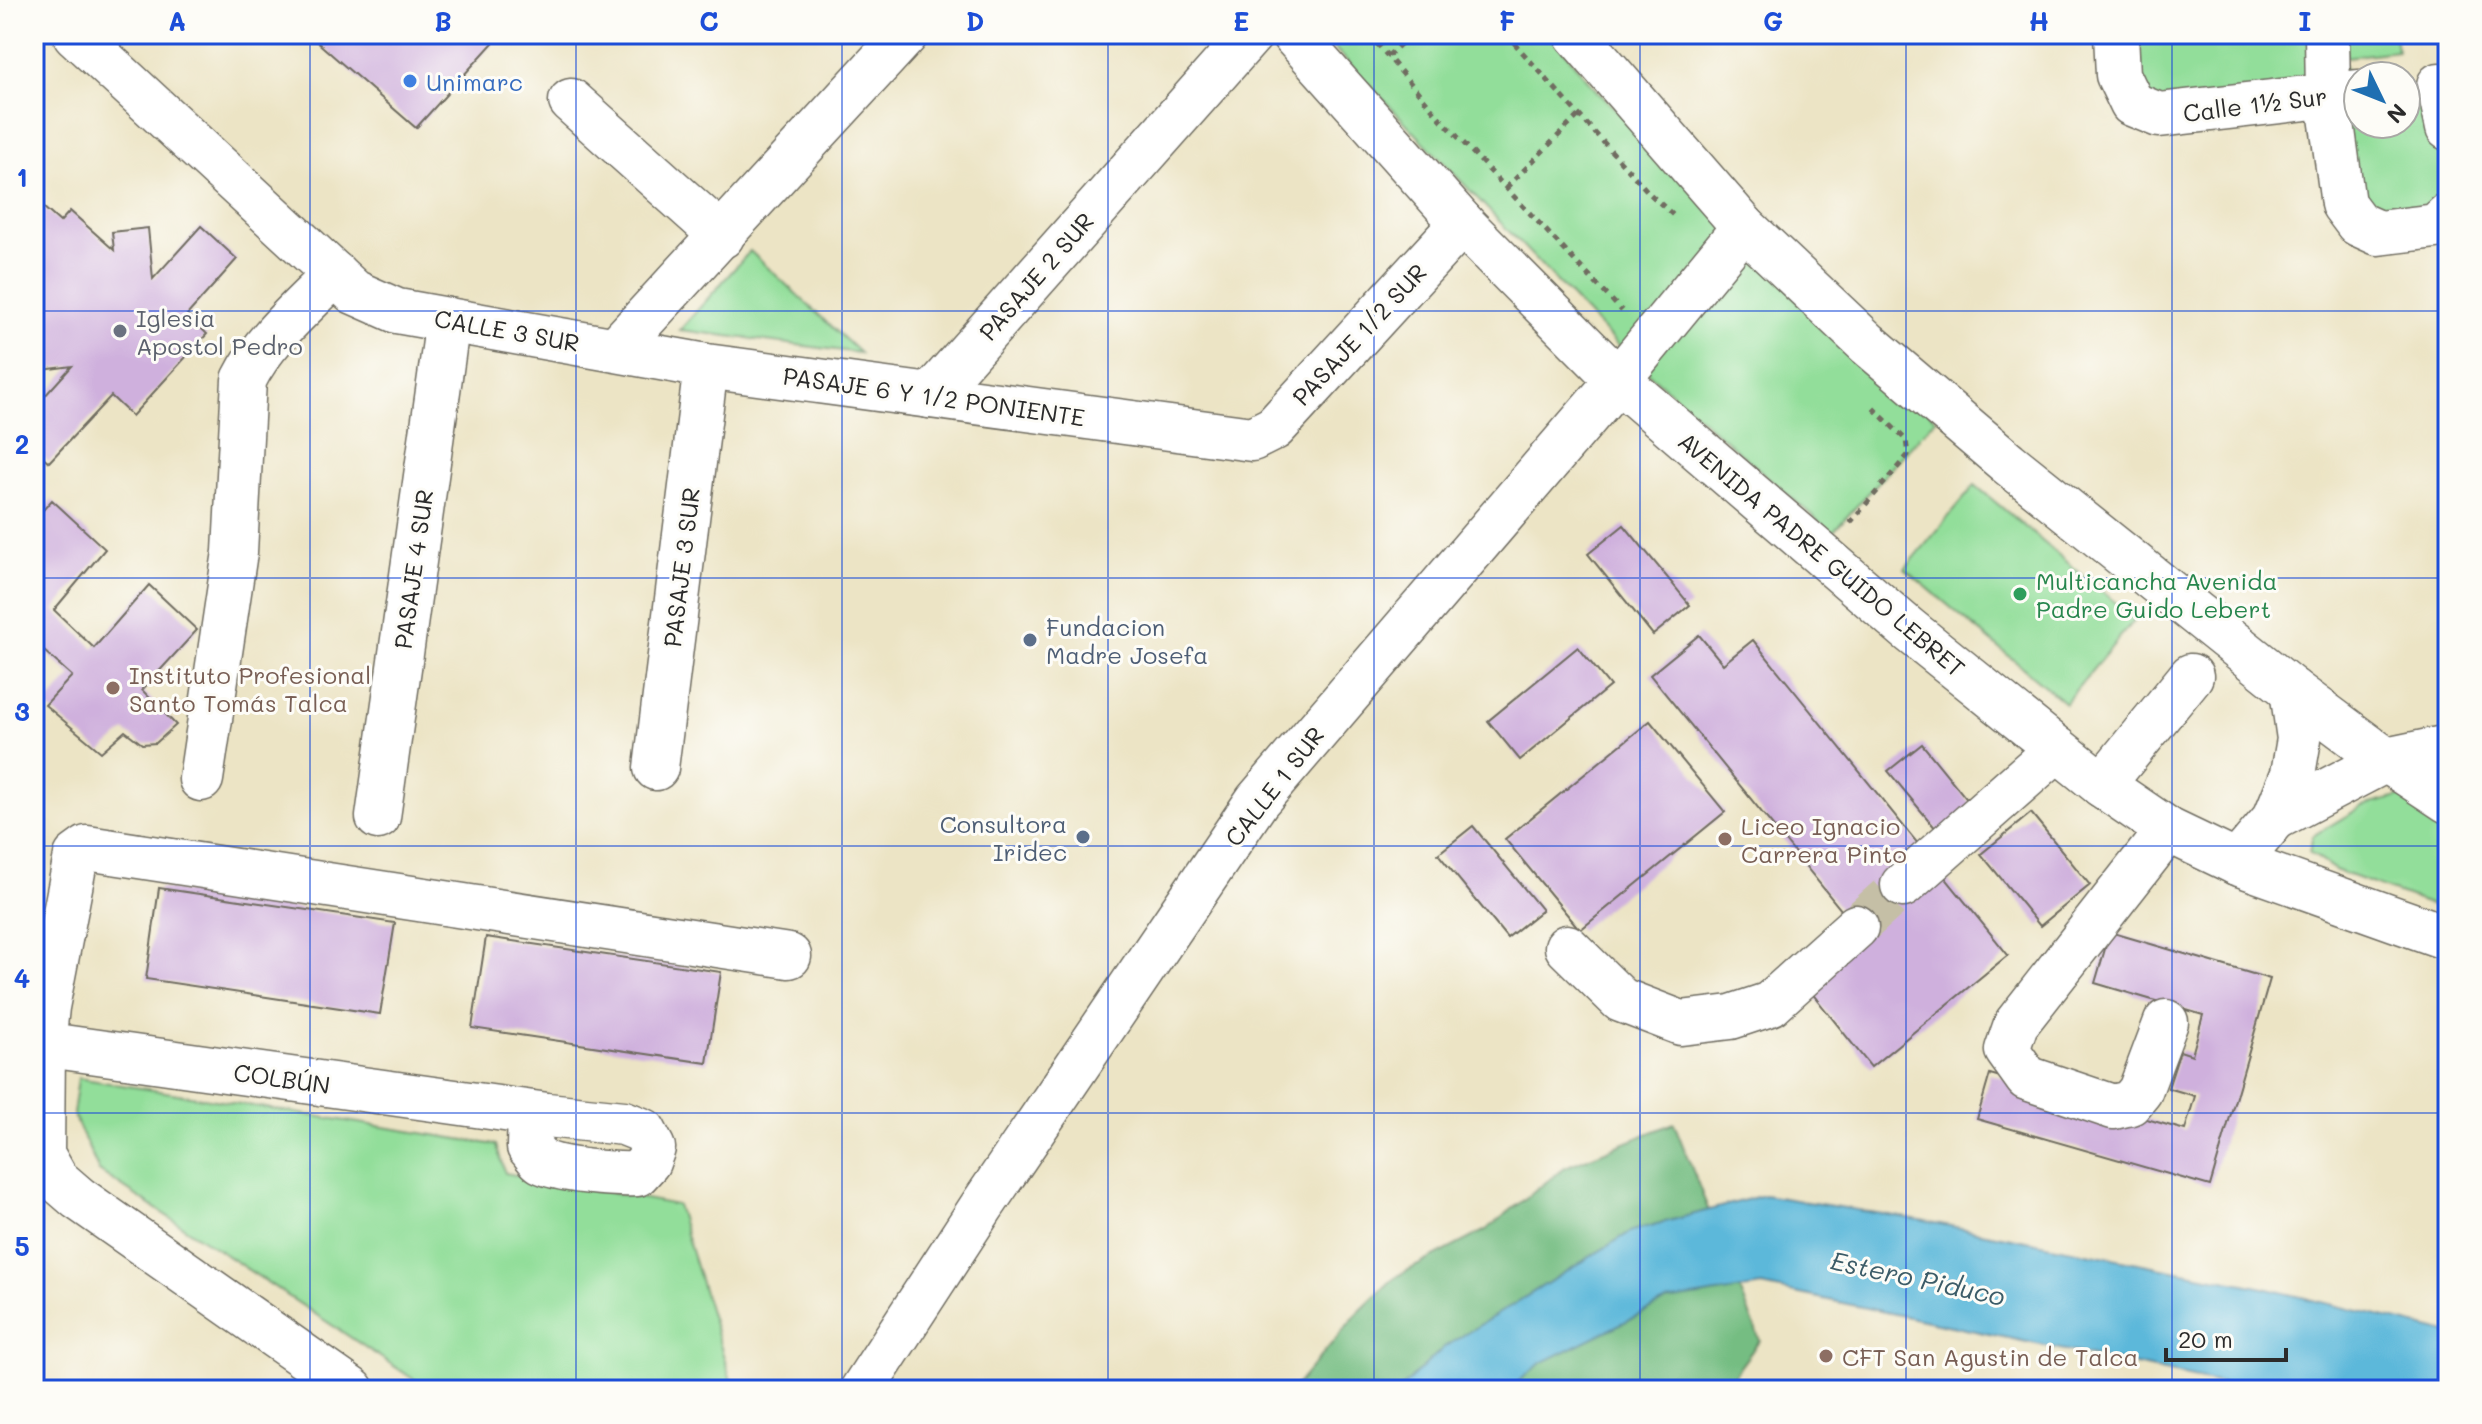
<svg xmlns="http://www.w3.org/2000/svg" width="2482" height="1424" viewBox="0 0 2482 1424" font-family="Mali,sans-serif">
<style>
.green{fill:#92de9a;stroke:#5e8462;stroke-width:2}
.forest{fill:#75bd82;stroke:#507456;stroke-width:2}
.water{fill:#5cb8da;stroke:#447282;stroke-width:2}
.building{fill:#cfb0dd}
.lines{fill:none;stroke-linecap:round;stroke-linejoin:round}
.minor-tunnel{stroke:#c5bfa6;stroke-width:44;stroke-dasharray:44 22;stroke-linecap:butt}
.minor-casing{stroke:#6f6c61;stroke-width:47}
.major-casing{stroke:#6f6c61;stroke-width:47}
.path{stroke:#6f6c61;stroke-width:5;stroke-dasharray:6 6;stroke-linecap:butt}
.minor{stroke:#fff;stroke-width:44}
.major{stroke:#fff;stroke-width:44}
.grid{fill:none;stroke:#1d4ed8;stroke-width:2;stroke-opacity:0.55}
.shop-dot{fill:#3f7fe0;stroke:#fdfcf7;stroke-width:3}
.worship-dot{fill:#6b7280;stroke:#fdfcf7;stroke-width:3}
.leisure-dot{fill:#2e9e5b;stroke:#fdfcf7;stroke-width:3}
.service-dot{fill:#5c6f8a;stroke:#fdfcf7;stroke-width:3}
.education-dot{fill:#8d6e63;stroke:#fdfcf7;stroke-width:3}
.labels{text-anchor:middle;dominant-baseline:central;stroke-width:6;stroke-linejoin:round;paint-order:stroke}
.shop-label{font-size:24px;fill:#366cbe;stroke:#fdfcf7;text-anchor:start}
.street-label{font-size:24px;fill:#2b2b2b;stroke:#fdfcf7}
.worship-label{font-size:24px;fill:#5b616d;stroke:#fdfcf7;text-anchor:start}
.leisure-label{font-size:24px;fill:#27864d;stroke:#fdfcf7;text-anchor:start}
.service-label{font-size:24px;fill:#4e5e75;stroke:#fdfcf7;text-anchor:start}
.education-label{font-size:24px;fill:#785e54;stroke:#fdfcf7;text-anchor:start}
.water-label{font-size:26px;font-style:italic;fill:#3c5c68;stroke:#fdfcf7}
.neatline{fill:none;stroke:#1d4ed8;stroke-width:3}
.grid-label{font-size:26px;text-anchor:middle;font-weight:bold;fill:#1d4ed8}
</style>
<rect width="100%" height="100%" fill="#fdfcf7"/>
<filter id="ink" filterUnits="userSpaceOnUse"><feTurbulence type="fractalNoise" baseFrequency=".0125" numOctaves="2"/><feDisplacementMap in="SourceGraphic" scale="16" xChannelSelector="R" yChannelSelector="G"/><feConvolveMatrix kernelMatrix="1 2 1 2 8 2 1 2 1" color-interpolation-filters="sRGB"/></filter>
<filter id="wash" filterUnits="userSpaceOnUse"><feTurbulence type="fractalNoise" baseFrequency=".006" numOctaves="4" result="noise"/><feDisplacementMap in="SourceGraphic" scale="32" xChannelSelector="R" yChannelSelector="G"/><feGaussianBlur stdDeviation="1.8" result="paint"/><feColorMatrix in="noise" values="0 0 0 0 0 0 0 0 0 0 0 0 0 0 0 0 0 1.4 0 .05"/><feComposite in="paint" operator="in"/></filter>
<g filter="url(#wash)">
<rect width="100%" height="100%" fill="#ece4c5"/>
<g class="green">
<polygon points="1321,34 1550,34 1597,91 1936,419 1832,533 1620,348"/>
<polygon points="2116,34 2327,34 2358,92 2358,124 2406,124 2406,88 2439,85 2448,128 2448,215 2358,224 2328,94 2159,115"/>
<polygon points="2343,34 2395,34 2397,51 2346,57"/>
<polygon points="750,251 860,353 680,330"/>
<polygon points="1975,485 2135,619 2065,703 1905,569"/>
<polygon points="2402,796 2448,827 2448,911 2335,870 2309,852 2313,836 2363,806"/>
<polygon points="78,1078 496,1145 505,1173 677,1205 734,1390 430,1390 99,1171 73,1114"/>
</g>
<polygon class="forest" points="1674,1123 1760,1340 1723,1390 1292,1390 1357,1314 1395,1277 1486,1230 1565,1167"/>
<polygon class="water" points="1764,1195 1920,1220 2264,1288 2448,1333 2448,1390 2254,1390 1762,1286 1667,1301 1541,1363 1508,1390 1399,1390 1444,1347 1632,1231"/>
<g id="blocks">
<g class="building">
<polygon points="308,34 501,34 416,128"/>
<polygon points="34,199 60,222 70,211 114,250 112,232 148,228 153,279 201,226 237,259 187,315 207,334 132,416 111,396 49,462 34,449 34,408 72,366 34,371 34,333 38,333 34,329"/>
<polygon points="52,500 105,549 54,610 94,648 149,585 197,630 142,690 176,725 156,743 142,744 125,731 101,752 45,705 72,676 34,642 34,520"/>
<polygon points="1624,525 1690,605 1653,635 1588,554"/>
<polygon points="1699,635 1723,664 1753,640 2008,955 1871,1067 1803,982 1842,911 1650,675"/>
<polygon points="1578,647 1610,686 1520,760 1488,721"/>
<polygon points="1650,721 1725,812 1580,930 1505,839"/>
<polygon points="1922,744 1974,808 1941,835 1888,771"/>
<polygon points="2031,813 2090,885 2040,926 1981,854"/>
<polygon points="1473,826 1542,910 1507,938 1438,854"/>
<polygon points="159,888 395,923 380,1014 146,979"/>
<polygon points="2110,932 2270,979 2210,1186 1977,1119 1990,1074 2185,1130 2195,1096 2168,1088 2180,1051 2192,1055 2203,1015 2095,983"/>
<polygon points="486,937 721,972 707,1063 472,1028"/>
</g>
</g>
</g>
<g filter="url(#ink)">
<use href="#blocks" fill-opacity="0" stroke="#6f6c61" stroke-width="2"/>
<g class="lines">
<polyline class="minor-tunnel" points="1856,927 1903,885"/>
<g class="minor-casing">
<g id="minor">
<polyline points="75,34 354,292 397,311 706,366 1252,439 1274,428 1462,223"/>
<polyline points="2116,34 2118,75 2132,104 2159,115 2358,92"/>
<polyline points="2327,34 2328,94 2343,204 2358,224 2378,233 2436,226 2448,215"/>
<polyline points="2439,85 2448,128"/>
<polyline points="571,101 722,236"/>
<polyline points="616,349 906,34"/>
<polyline points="930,396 1251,34"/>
<polyline points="2386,760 2448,747"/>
<polyline points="656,768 706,366"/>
<path d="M201 779 235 552 244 380C264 339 303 307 335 274"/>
<polyline points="2102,785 2191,676"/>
<polyline points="378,817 448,320"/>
<polyline points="1903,885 2057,749"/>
<polyline points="1567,947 1621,1000 1681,1023 1731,1017 1770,1004 1856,927"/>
<polyline points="2166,1022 2140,1091 2130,1103 2113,1107 2027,1078 2007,1050 2016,1024 2168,830"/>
<path d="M34 1043 547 1115 624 1123 644 1131 653 1148 648 1162 637 1174C616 1175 560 1171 541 1161 537 1158 533 1151 529 1147L530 1113"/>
<polyline points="352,1390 78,1198 56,1179 42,1154 43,1045 47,1007 76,856 87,848 789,956"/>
<polyline points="862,1390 982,1206 1257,801 1618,380 1744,227"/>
</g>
</g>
<g class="major-casing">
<g id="major">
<polyline points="1293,34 1462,223 1618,380 1908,629 2102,785 2168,830 2237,863 2448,938"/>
<polyline points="1576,34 1744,227 1868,344 2008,463 2292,690 2386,760 2448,801"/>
<polyline points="2275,818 2386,760"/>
<polyline points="2237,863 2275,818 2293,774 2299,739 2292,690"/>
</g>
</g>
<g class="path">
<polyline points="1369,34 1440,118 1622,311"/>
<polyline points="1506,34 1650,194 1673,215"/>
<polyline points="1388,56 1411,34"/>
<polyline points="1506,188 1579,115"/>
<polyline points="1850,523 1908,455 1906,440 1870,405"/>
</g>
<use href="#minor" class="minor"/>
<use href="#major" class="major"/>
</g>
</g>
<path class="grid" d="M310 34V1390M576 34V1390M842 34V1390M1108 34V1390M1374 34V1390M1640 34V1390M1906 34V1390M2172 34V1390M34 311H2448M34 578H2448M34 846H2448M34 1113H2448"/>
<circle class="shop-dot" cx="410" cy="81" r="8"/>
<circle class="worship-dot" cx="120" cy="331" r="8"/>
<circle class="leisure-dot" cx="2020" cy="594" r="8"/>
<g class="service-dot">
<circle cx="1030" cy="640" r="8"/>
<circle cx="1083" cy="837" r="8"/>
</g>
<g class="education-dot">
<circle cx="113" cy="688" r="8"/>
<circle cx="1725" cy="839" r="8"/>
<circle cx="1826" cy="1356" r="8"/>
</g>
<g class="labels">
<g class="shop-label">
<text x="426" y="81">Unimarc</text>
</g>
<g class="street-label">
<text transform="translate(2255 104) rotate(-7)">Calle 1½ Sur</text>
<text transform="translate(1036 276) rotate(-49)">PASAJE 2 SUR</text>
<text transform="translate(507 330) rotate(10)">CALLE 3 SUR</text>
<text transform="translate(1359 334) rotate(-47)">PASAJE 1/2 SUR</text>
<text transform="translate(934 396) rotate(8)">PASAJE 6 Y 1/2 PONIENTE</text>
<text transform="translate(1822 554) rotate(40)">AVENIDA PADRE GUIDO LEBRET</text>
<text transform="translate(681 567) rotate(-83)">PASAJE 3 SUR</text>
<text transform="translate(413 569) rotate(-82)">PASAJE 4 SUR</text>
<text transform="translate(1274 786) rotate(-52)">CALLE 1 SUR</text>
<text transform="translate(282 1078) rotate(8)">COLBÚN</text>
</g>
<g class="worship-label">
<text x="136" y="317">Iglesia<tspan x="136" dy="28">Apostol Pedro</tspan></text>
</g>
<g class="leisure-label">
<text x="2036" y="580">Multicancha Avenida<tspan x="2036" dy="28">Padre Guido Lebert</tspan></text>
</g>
<g class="service-label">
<text x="1046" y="626">Fundacion<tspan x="1046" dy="28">Madre Josefa</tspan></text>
<text x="1067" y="823" text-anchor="end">Consultora<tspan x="1067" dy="28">Iridec</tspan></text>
</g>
<g class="education-label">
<text x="129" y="674">Instituto Profesional<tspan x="129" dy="28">Santo Tomás Talca</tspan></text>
<text x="1741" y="825">Liceo Ignacio<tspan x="1741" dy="28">Carrera Pinto</tspan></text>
<text x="1842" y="1356">CFT San Agustin de Talca</text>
</g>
<g class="water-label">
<text transform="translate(1918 1278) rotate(12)">Estero Piduco</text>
</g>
</g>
<rect width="2482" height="1424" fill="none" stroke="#fdfcf7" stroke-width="88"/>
<g transform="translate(2382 100) rotate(133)"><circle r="38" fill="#fdfcf7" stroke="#a9a8a5" stroke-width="2"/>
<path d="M0-6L14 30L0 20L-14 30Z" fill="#1f6fb2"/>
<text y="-12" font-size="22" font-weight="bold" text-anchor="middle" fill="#2b2b2b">N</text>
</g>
<path d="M2166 1348v12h120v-12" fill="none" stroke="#2b2b2b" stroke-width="4"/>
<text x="2178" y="1348" font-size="24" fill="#2b2b2b" stroke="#fdfcf7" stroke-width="6" paint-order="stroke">20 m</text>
<rect x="44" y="44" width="2394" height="1336" class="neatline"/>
<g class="grid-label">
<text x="177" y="31">A</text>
<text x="443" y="31">B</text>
<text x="709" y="31">C</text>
<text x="975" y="31">D</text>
<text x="1241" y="31">E</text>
<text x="1507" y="31">F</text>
<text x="1773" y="31">G</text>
<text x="2039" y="31">H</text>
<text x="2305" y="31">I</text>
<text x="22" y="187">1</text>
<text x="22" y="454">2</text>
<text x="22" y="721">3</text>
<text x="22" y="988">4</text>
<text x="22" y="1256">5</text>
</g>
</svg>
